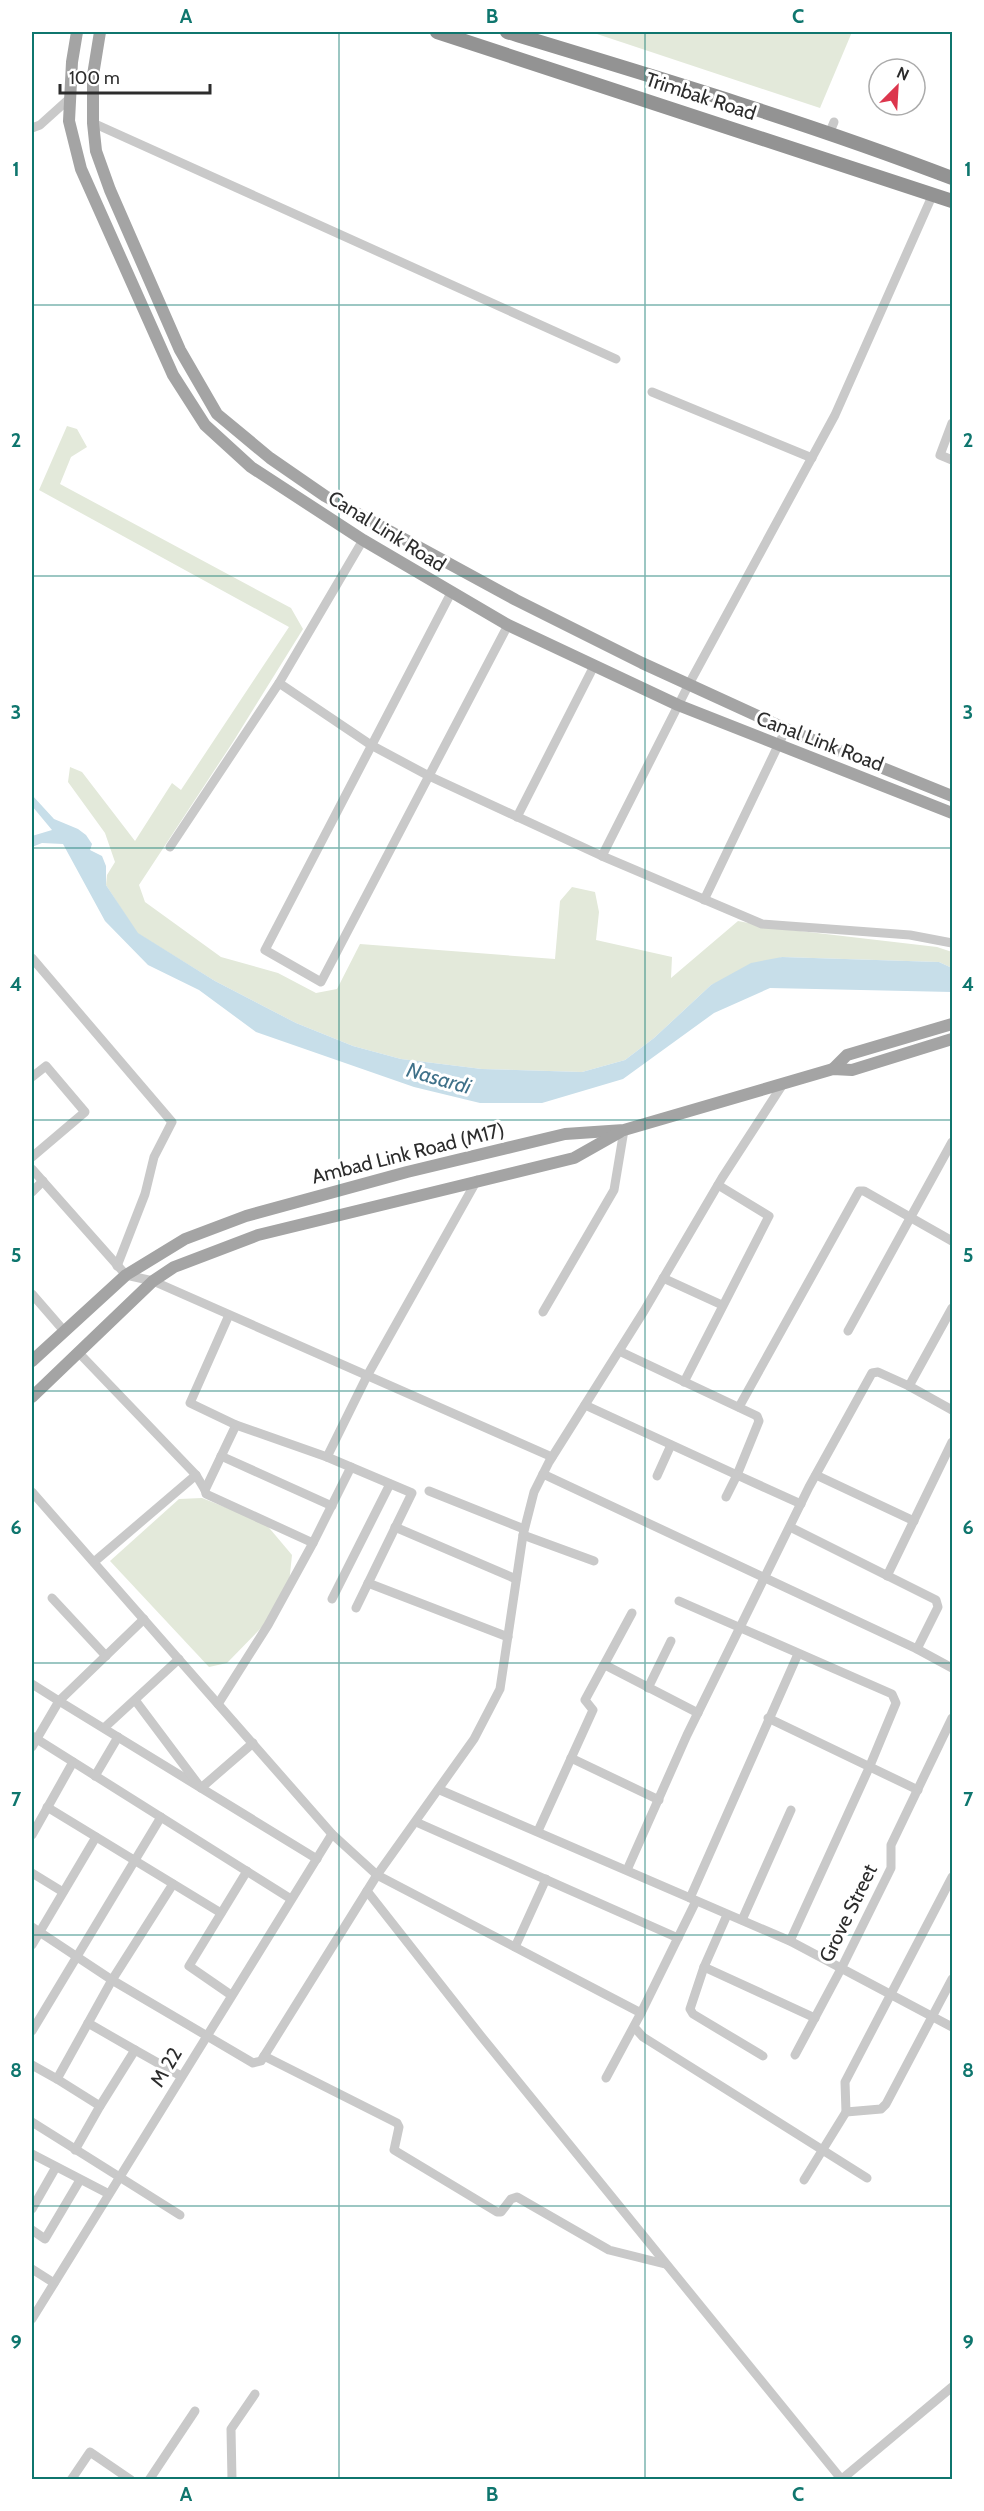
<svg xmlns="http://www.w3.org/2000/svg" width="984" height="2511" viewBox="0 0 984 2511" font-family="Cabin,sans-serif">
<style>
.green{fill:#e3e9da}
.water{fill:#c7dee9}
.lines{fill:none;stroke-linecap:round;stroke-linejoin:round}
.minor{stroke:#c9c9c9;stroke-width:9}
.major{stroke:#a4a4a4;stroke-width:12}
.highway{stroke:#939393;stroke-width:14}
.grid{fill:none;stroke:#0f766e;stroke-width:1.5;stroke-opacity:0.55}
.labels{text-anchor:middle;dominant-baseline:central;stroke-width:6;stroke-linejoin:round;paint-order:stroke}
.street-label{font-size:20px;fill:#2c2c2c;stroke:#fff}
.water-label{font-size:21px;font-style:italic;fill:#3f7189;stroke:#fff}
.neatline{fill:none;stroke:#0f766e;stroke-width:2}
.grid-label{font-size:20px;text-anchor:middle;font-weight:bold;fill:#0f766e}
</style>
<rect width="100%" height="100%" fill="#fff"/>
<g class="green">
<polygon points="591,32 852,32 820,108"/>
<polygon points="67,426 77,429 87,447 71,457 60,484 291,608 303,629 233,742 139,885 145,902 221,957 278,973 316,993 337,989 360,944 555,959 560,901 572,887 595,892 599,912 596,940 672,957 671,978 738,921 774,928 937,947 952,952 952,968 939,962 782,957 711,985 654,1038 625,1060 582,1072 482,1069 401,1059 353,1046 296,1023 215,981 137,933 106,885 107,875 115,862 105,833 68,782 70,767 82,772 135,841 172,783 181,790 289,627 39,490"/>
<polygon points="202,1498 265,1523 292,1555 288,1593 262,1627 227,1663 209,1667 110,1561 179,1499"/>
</g>
<polygon class="water" points="32,795 54,819 78,829 86,835 92,844 90,850 102,856 106,866 106,885 138,933 215,981 296,1023 353,1046 401,1059 482,1069 582,1072 625,1060 654,1038 711,985 751,963 782,957 939,962 952,968 952,992 770,988 714,1013 623,1079 542,1103 480,1103 414,1087 256,1032 199,990 148,965 105,921 63,844 42,843 32,847 32,836 52,830 32,806"/>
<g class="lines">
<g class="minor">
<polyline points="93,123 616,359"/>
<polyline points="32,128 40,125 70,98"/>
<polyline points="829,134 834,122"/>
<polyline points="652,392 812,458"/>
<polyline points="952,423 940,455 952,460"/>
<polyline points="451,593 265,950 321,982 508,625"/>
<polyline points="279,683 371,745 429,776 602,856 762,924 910,935 952,943"/>
<polyline points="517,817 594,666"/>
<polyline points="170,847 279,683 363,540"/>
<polyline points="602,856 689,684 835,415 933,194"/>
<polyline points="704,900 786,729"/>
<polyline points="32,958 172,1122 154,1157 145,1194 117,1266"/>
<polyline points="32,1077 46,1066 85,1112 32,1157"/>
<polyline points="32,1169 126,1275 153,1281 552,1457"/>
<polyline points="32,1192 43,1181"/>
<polyline points="663,1278 722,1305"/>
<polyline points="32,1294 65,1332"/>
<polyline points="543,1312 614,1190 624,1130"/>
<polyline points="229,1315 190,1403 236,1425 205,1490 206,1494 313,1543 351,1467"/>
<polyline points="848,1331 952,1142"/>
<polyline points="79,1353 196,1475 205,1490"/>
<polyline points="684,1382 769,1216 718,1185"/>
<polyline points="909,1386 952,1410"/>
<polyline points="585,1405 737,1475 759,1421 757,1416 619,1351"/>
<polyline points="739,1407 859,1191 864,1191 952,1241"/>
<polyline points="236,1425 327,1457"/>
<polyline points="221,1456 332,1506"/>
<polyline points="543,1474 917,1649 952,1668"/>
<polyline points="816,1475 914,1521"/>
<polyline points="657,1476 671,1445"/>
<polyline points="429,1491 524,1529"/>
<polyline points="32,1492 332,1834 377,1875 367,1891 481,2036 842,2480"/>
<polyline points="726,1497 737,1475 801,1504"/>
<polyline points="395,1527 516,1579"/>
<polyline points="790,1527 936,1600 938,1607 917,1649"/>
<polyline points="523,1535 594,1561"/>
<polyline points="94,1562 196,1475"/>
<polyline points="887,1576 952,1442"/>
<polyline points="368,1583 508,1637"/>
<polyline points="52,1598 106,1656"/>
<polyline points="332,1599 390,1484"/>
<polyline points="679,1601 892,1694 896,1703 869,1768 790,1941"/>
<polyline points="356,1608 412,1493 327,1457 367,1376 477,1180"/>
<polyline points="144,1619 59,1701 317,1859"/>
<polyline points="605,1665 698,1713"/>
<polyline points="32,1684 59,1701 32,1747"/>
<polyline points="648,1688 671,1641"/>
<polyline points="135,1700 201,1788 253,1743"/>
<polyline points="218,1704 268,1625 313,1543"/>
<polyline points="768,1718 918,1790"/>
<polyline points="104,1728 179,1659"/>
<polyline points="32,1736 291,1899"/>
<polyline points="571,1758 659,1800"/>
<polyline points="95,1776 118,1737"/>
<polyline points="440,1790 790,1941 952,2027"/>
<polyline points="47,1807 221,1913"/>
<polyline points="416,1822 678,1938"/>
<polyline points="538,1831 593,1710 585,1700 632,1613"/>
<polyline points="32,1835 73,1762"/>
<polyline points="627,1870 687,1735 809,1487 872,1373 878,1372 909,1386 952,1308"/>
<polyline points="32,1873 63,1892"/>
<polyline points="173,1884 112,1980 57,2079 100,2106 135,2050 181,2076"/>
<polyline points="690,1898 798,1654"/>
<polyline points="727,1915 704,1967 690,2009 693,2014 763,2056"/>
<polyline points="742,1920 791,1810"/>
<polyline points="32,1927 112,1980 253,2063 261,2061 367,1891"/>
<polyline points="32,1945 96,1837"/>
<polyline points="515,1947 546,1879"/>
<polyline points="704,1967 815,2018"/>
<polyline points="231,1995 189,1966 247,1871"/>
<polyline points="641,2013 377,1875 474,1739 500,1689 523,1535 534,1492 549,1462 644,1311 722,1178 783,1084"/>
<polyline points="88,2023 135,2050"/>
<polyline points="634,2027 643,2037 867,2178"/>
<polyline points="32,2031 161,1817"/>
<polyline points="795,2055 842,1967 891,1868 891,1845 952,1718"/>
<polyline points="264,2056 397,2123 399,2127 394,2150 497,2212 501,2212 511,2199 517,2197 609,2250 665,2264"/>
<polyline points="32,2065 57,2079"/>
<polyline points="606,2078 641,2013 696,1901"/>
<polyline points="846,2112 881,2109 886,2104 952,1979"/>
<polyline points="32,2122 180,2215"/>
<polyline points="75,2150 100,2106"/>
<polyline points="32,2154 109,2194"/>
<polyline points="804,2180 846,2112 845,2082 952,1877"/>
<polyline points="32,2209 56,2167"/>
<polyline points="32,2230 45,2239 80,2180"/>
<polyline points="32,2269 54,2283"/>
<polyline points="32,2319 332,1834"/>
<polyline points="842,2479 952,2387"/>
<polyline points="71,2480 90,2452 131,2480"/>
<polyline points="149,2480 195,2411"/>
<polyline points="232,2480 231,2429 255,2394"/>
</g>
<g class="major">
<polyline points="77,32 72,62 69,121 81,169 173,375 205,425 251,467 363,540 508,625 678,705 952,813"/>
<polyline points="100,32 93,75 93,123 96,151 110,190 180,350 217,414 270,458 325,496 516,600 642,663 786,729 952,796"/>
<polyline points="833,1069 847,1055 952,1024"/>
<polyline points="32,1361 126,1275 185,1239 246,1216 407,1172 565,1134 624,1130 833,1069 852,1070 952,1039"/>
<polyline points="32,1397 153,1281 174,1267 258,1235 574,1158 620,1132"/>
</g>
<g class="highway">
<polyline points="437,32 952,201"/>
<path d="M507 32C656 77 806 122 952 178"/>
</g>
</g>
<path class="grid" d="M339 32V2480M645 32V2480M32 305H952M32 576H952M32 848H952M32 1120H952M32 1391H952M32 1663H952M32 1935H952M32 2206H952"/>
<g class="labels">
<g class="street-label">
<text transform="translate(701 96) rotate(18)">Trimbak Road</text>
<text transform="translate(387 531) rotate(32)">Canal Link Road</text>
<text transform="translate(820 741) rotate(21)">Canal Link Road</text>
<text transform="translate(408 1153) rotate(-14)">Ambad Link Road (M17)</text>
<text transform="translate(848 1913) rotate(-64)">Grove Street</text>
<text transform="translate(166 2067) rotate(-59)">M 22</text>
</g>
<g class="water-label">
<text transform="translate(439 1078) rotate(16)">Nasardi</text>
</g>
</g>
<rect width="984" height="2511" fill="none" stroke="#ffffff" stroke-width="66"/>
<g transform="translate(897 87) rotate(24)"><circle r="28" fill="#ffffff" stroke="#ababab" stroke-width="1.5"/>
<path d="M0-4.5L10 22L0 15L-10 22Z" fill="#dc364d"/>
<text y="-9" font-size="16" font-weight="bold" text-anchor="middle" fill="#2c2c2c">N</text>
</g>
<path d="M60 84v9h150v-9" fill="none" stroke="#2c2c2c" stroke-width="3"/>
<text x="69" y="84" font-size="18" fill="#2c2c2c" stroke="#ffffff" stroke-width="4.5" paint-order="stroke">100 m</text>
<rect x="33" y="33" width="918" height="2445" class="neatline"/>
<g class="grid-label">
<text x="186" y="23">A</text>
<text x="492" y="23">B</text>
<text x="798" y="23">C</text>
<text x="16" y="176">1</text>
<text x="968" y="176">1</text>
<text x="16" y="447">2</text>
<text x="968" y="447">2</text>
<text x="16" y="719">3</text>
<text x="968" y="719">3</text>
<text x="16" y="991">4</text>
<text x="968" y="991">4</text>
<text x="16" y="1262">5</text>
<text x="968" y="1262">5</text>
<text x="16" y="1534">6</text>
<text x="968" y="1534">6</text>
<text x="16" y="1806">7</text>
<text x="968" y="1806">7</text>
<text x="16" y="2077">8</text>
<text x="968" y="2077">8</text>
<text x="16" y="2349">9</text>
<text x="968" y="2349">9</text>
<text x="186" y="2501">A</text>
<text x="492" y="2501">B</text>
<text x="798" y="2501">C</text>
</g>
</svg>
